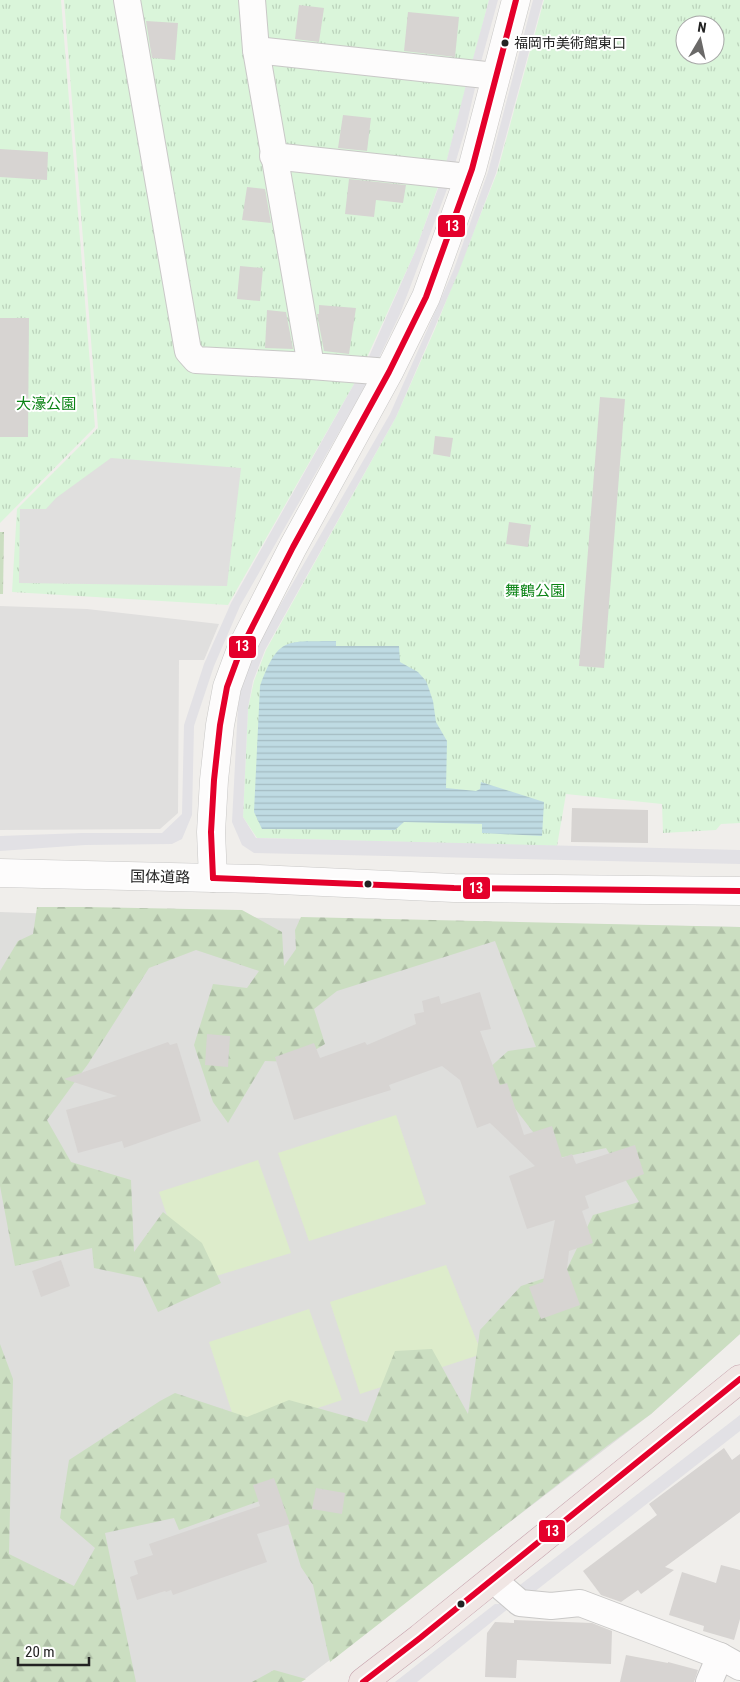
<svg xmlns="http://www.w3.org/2000/svg" width="740" height="1682" viewBox="0 0 740 1682" font-family="'Roboto Condensed','Noto Sans JP',sans-serif">
<style>
.religious{fill:#dededc}
.grass{fill:#ddeccb}
.forest{fill:url(#forest-firs)}
.park{fill:url(#park-tufts);fill-rule:evenodd}
.parking{fill:#e0dfde}
.plaza{fill:#e2e1e5}
.water{fill:url(#water-rules)}
.building{fill:#d7d4d2}
.lines{fill:none;stroke-linecap:round;stroke-linejoin:round}
.minor-casing{stroke:#c9c8c7;stroke-width:28}
.tertiary-casing{stroke:#c9c8c7;stroke-width:29}
.trunk-casing{stroke:#c5a2ac;stroke-width:29}
.minor{stroke:#fdfcfc;stroke-width:26}
.tertiary{stroke:#fdfcfc;stroke-width:28}
.trunk{stroke:#f0e6e4;stroke-width:28}
.bus-1-casing{stroke:#fff;stroke-width:10}
.bus-1{stroke:#e4002b;stroke-width:6}
.bus-dot{fill:#222;stroke:#fff;stroke-width:2}
.labels{text-anchor:middle;dominant-baseline:central;stroke-width:4;stroke-linejoin:round;paint-order:stroke}
.bus-label{font-size:14px;fill:#222;stroke:#fff;text-anchor:start}
.park-label{font-size:15px;fill:#0c8416;stroke:#fff}
.street-label{font-size:15px;fill:#222;stroke:#fff}
.line-badge{stroke:#fff;stroke-width:2}
.badge-label{font-size:14px;text-anchor:middle;font-weight:bold;fill:#fff}
</style>
<defs>
<pattern id="forest-firs" width="22" height="20" patternUnits="userSpaceOnUse" patternTransform="scale(1.25)"><rect width="22" height="20" fill="#cbdec1"/><path d="M5 1l3.5 6h-7zM16 11l3.5 6h-7z" fill="#aebea6"/></pattern>
<pattern id="park-tufts" width="24" height="20" patternUnits="userSpaceOnUse" patternTransform="scale(1.25)"><rect width="24" height="20" fill="#daf5da"/><path d="M3 7l-1-3M5 7V3M7 7l1-3M15 17l-1-3M17 17v-4M19 17l1-3" fill="none" stroke="#bbd2bb"/></pattern>
<pattern id="water-rules" width="6" height="5" patternUnits="userSpaceOnUse" patternTransform="scale(1.25)"><rect width="6" height="5" fill="#bfdbe3"/><path d="M0 2.5h6" fill="none" stroke="#a4bcc2"/></pattern>
</defs>
<rect width="100%" height="100%" fill="#f0eeeb"/>
<polygon class="religious" points="0,912 59,914 740,927 740,1334 651,1414 301,1682 0,1682"/>
<g class="grass">
<polygon points="396,1115 426,1204 309,1241 278,1153"/>
<polygon points="258,1160 291,1253 190,1284 159,1192"/>
<polygon points="446,1265 482,1354 360,1394 330,1302"/>
<polygon points="309,1309 342,1400 239,1434 209,1342"/>
</g>
<g class="forest">
<polygon points="0,532 4,532 3,594 0,594"/>
<polygon points="37,907 86,907 242,910 282,932 284,966 296,949 295,930 301,917 740,927 740,1334 651,1414 607,1446 330,1662 313,1585 301,1567 279,1494 179,1530 174,1518 105,1533 136,1682 0,1682 0,1344 13,1379 9,1554 74,1586 95,1548 60,1518 69,1460 160,1401 175,1393 247,1417 289,1400 367,1422 395,1351 432,1349 468,1414 480,1330 521,1286 566,1271 593,1215 639,1202 606,1148 554,1159 486,1071 508,1051 536,1047 495,941 337,991 314,1009 325,1044 295,1062 265,1061 228,1123 213,1102 194,1045 213,984 247,988 259,971 196,950 149,968 88,1064 47,1120 71,1162 131,1180 134,1252 163,1212 202,1243 221,1283 158,1312 142,1278 94,1268 92,1248 15,1266 0,1186 0,971 18,941 33,934"/>
<polygon points="274,1670 306,1679 301,1682 252,1682"/>
</g>
<g class="park">
<polygon points="0,0 61,0 95,427 0,523"/>
<polygon points="64,0 489,0 445,167 415,252 358,377 228,605 12,592 17,509 98,428"/>
<path d="M544 0H740V823L721 824 716 830 663 833 662 804 566 794 557 846 257 838 243 817 248 708 254 681 266 650 396 417 435 329 497 173ZM685 25H715V55H685Z"/>
</g>
<g class="parking">
<polygon points="111,458 241,468 227,586 19,583 20,509 46,509 56,498"/>
<polygon points="0,606 87,609 219,624 204,660 179,660 178,813 160,829 0,830"/>
</g>
<g class="plaza">
<polygon points="489,0 498,0 481,62 471,66"/>
<polygon points="533,0 543,0 496,173 459,271 396,417 265,650 253,681 248,708 243,817 256,838 740,850 740,864 254,853 242,845 232,822 238,706 243,679 256,647 390,414 454,269 488,172"/>
<polygon points="467,81 473,84 475,88 466,127 455,164 445,167"/>
<polygon points="441,180 448,185 447,189 400,314 378,360 367,361 415,252"/>
<polygon points="358,377 364,380 366,385 240,606 214,666 194,726 192,815 182,839 172,844 85,845 0,851 0,836 82,833 162,833 182,814 184,725 204,664 231,603"/>
<polygon points="740,1415 740,1431 529,1596 520,1588 520,1585"/>
<polygon points="495,1604 501,1604 509,1608 417,1682 395,1682"/>
</g>
<path class="water" d="M336 641V646H399L400 662 418 672 426 681 429 689 433 701 436 722 447 741 446 788 476 791 480 789 481 782 544 802 542 836 482 833V824L404 822 395 830 262 829 254 812 260 686C279 635 286 642 336 641Z"/>
<g class="building">
<polygon points="299,5 324,8 319,42 295,39"/>
<polygon points="408,12 459,17 455,57 404,51"/>
<polygon points="146,21 178,23 175,60 152,58"/>
<polygon points="343,115 371,118 367,151 338,148"/>
<polygon points="0,149 48,152 47,180 0,177"/>
<polygon points="349,179 406,185 403,203 376,200 374,217 345,214"/>
<polygon points="247,187 265,189 271,223 242,220"/>
<polygon points="240,266 263,268 260,301 237,299"/>
<polygon points="319,305 356,308 349,354 324,351 317,314 319,314"/>
<polygon points="267,310 286,312 293,349 265,348"/>
<polygon points="0,318 29,318 28,437 0,437"/>
<polygon points="600,397 625,399 604,668 579,666"/>
<polygon points="435,436 453,438 450,457 433,454"/>
<polygon points="509,522 531,525 528,547 506,544"/>
<polygon points="572,808 648,810 648,843 571,842"/>
<polygon points="480,992 491,1029 480,1031 500,1085 507,1083 524,1135 552,1126 562,1158 572,1154 576,1164 635,1145 644,1174 585,1196 589,1208 582,1211 593,1243 569,1251 567,1269 580,1305 541,1319 529,1287 543,1282 555,1220 527,1229 509,1176 535,1166 490,1123 477,1128 460,1080 442,1066 389,1085 391,1090 294,1120 275,1057 314,1043 320,1058 365,1042 367,1045 416,1024 414,1014 424,1012 422,1001 439,996 441,1004"/>
<polygon points="207,1034 230,1036 228,1067 205,1065"/>
<polygon points="168,1042 170,1045 177,1043 201,1121 124,1148 122,1141 78,1153 66,1110 117,1096 64,1079"/>
<polygon points="61,1260 70,1286 41,1297 32,1271"/>
<polygon points="724,1448 732,1460 740,1454 740,1512 665,1567 674,1570 641,1594 638,1590 621,1602 601,1595 583,1571 657,1515 649,1504"/>
<polygon points="274,1478 290,1524 257,1534 267,1562 173,1595 171,1590 166,1592 165,1591 137,1600 130,1577 138,1574 134,1561 153,1555 149,1544 260,1506 253,1485"/>
<polygon points="316,1488 345,1493 342,1514 312,1509"/>
<polygon points="721,1565 740,1570 740,1619 734,1640 703,1631 704,1626 669,1615 682,1572 716,1583"/>
<polygon points="514,1620 592,1623 612,1631 611,1664 517,1660 516,1678 485,1677 487,1633 495,1622 514,1623"/>
<polygon points="626,1655 668,1663 668,1662 698,1670 694,1682 620,1682"/>
</g>
<g class="lines">
<g class="minor-casing">
<g id="minor">
<polyline points="127,0 188,351 196,360 311,366"/>
<polyline points="252,0 256,50 311,366 389,372"/>
<polyline points="256,50 495,76"/>
<polyline points="273,156 468,177"/>
<polyline points="492,1579 520,1603 551,1606 580,1603 720,1656 740,1667"/>
<polyline points="709,1682 720,1656"/>
</g>
</g>
<g class="tertiary-casing">
<g id="tertiary">
<polyline points="0,873 258,879 454,888 740,891"/>
<polyline points="213,878 211,832 214,780 220,725 227,687 241,649 293,547 389,372 426,297 472,169 516,0"/>
</g>
</g>
<g class="trunk-casing">
<polyline id="trunk" points="363,1682 420,1638 740,1379"/>
</g>
<use href="#minor" class="minor"/>
<use href="#tertiary" class="tertiary"/>
<use href="#trunk" class="trunk"/>
<g class="bus-1-casing">
<g id="bus-1">
<polyline points="213,878 211,832 214,780 220,725 227,687 241,649 293,547 389,372 426,297 472,169 516,0"/>
<polyline points="213,878 454,888 740,891"/>
<polyline points="363,1682 420,1638 740,1379"/>
</g>
</g>
<use href="#bus-1" class="bus-1"/>
</g>
<g class="bus-dot">
<circle cx="505" cy="43" r="4.5"/>
<circle cx="368" cy="884" r="4.5"/>
<circle cx="461" cy="1604" r="4.5"/>
</g>
<g class="labels">
<g class="bus-label">
<text x="514" y="43">福岡市美術館東口</text>
</g>
<g class="park-label">
<text x="46" y="404">大濠公園</text>
<text x="535" y="591">舞鶴公園</text>
</g>
<g class="street-label">
<text transform="translate(160 877) rotate(1)">国体道路</text>
</g>
</g>
<g class="line-badge">
<rect x="437" y="214" width="29" height="24" rx="5" fill="#e4002b"/>
<rect x="228" y="635" width="29" height="24" rx="5" fill="#e4002b"/>
<rect x="462" y="876" width="29" height="24" rx="5" fill="#e4002b"/>
<rect x="538" y="1519" width="28" height="24" rx="5" fill="#e4002b"/>
</g>
<g class="badge-label">
<text x="452" y="231">13</text>
<text x="242" y="651">13</text>
<text x="476" y="893">13</text>
<text x="552" y="1536">13</text>
</g>
<g transform="translate(700 40) rotate(9)"><circle r="24" fill="#ffffff" stroke="#a7a7a7"/>
<path d="M0-4L9 19L0 12L-9 19Z" fill="#6a6968"/>
<text y="-8" font-size="14" font-weight="bold" text-anchor="middle" fill="#222222">N</text>
</g>
<path d="M18 1657v8h71v-8" fill="none" stroke="#222222" stroke-width="2.5"/>
<text x="25" y="1657" font-size="15" fill="#222222" stroke="#ffffff" stroke-width="4" paint-order="stroke">20 m</text>
</svg>
